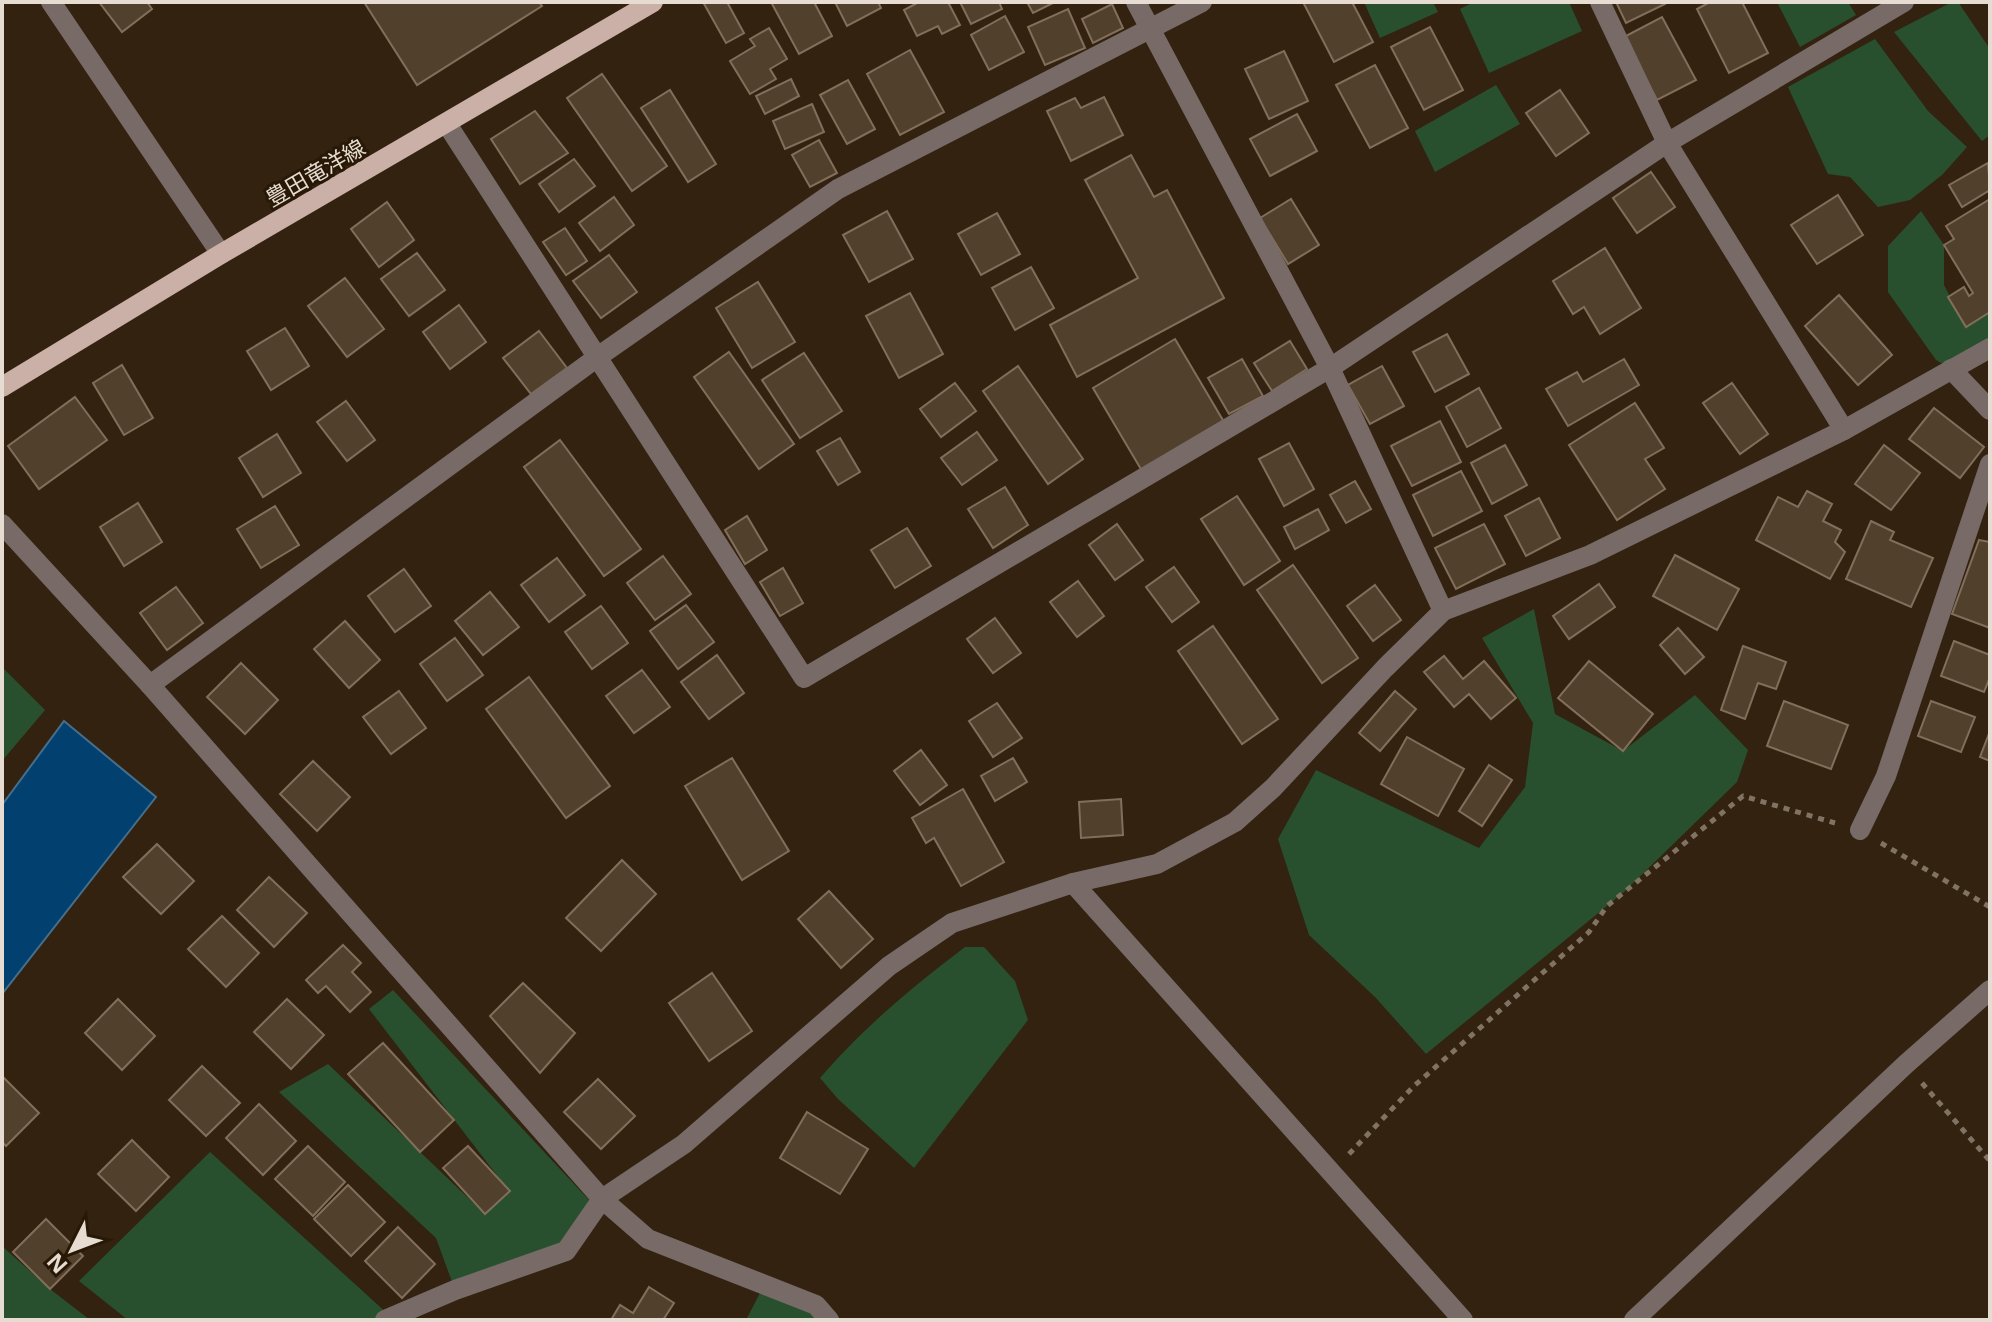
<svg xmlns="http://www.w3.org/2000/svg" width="1992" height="1322" viewBox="0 0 1992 1322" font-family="'Open Sans','Noto Sans JP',sans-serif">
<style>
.green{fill:#29502e}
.water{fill:#01406f;stroke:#466f8c;stroke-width:2}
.building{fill:#51402c;stroke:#826f5b;stroke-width:2}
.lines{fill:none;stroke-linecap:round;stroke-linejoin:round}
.path{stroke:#817364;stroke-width:5;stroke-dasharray:6 6;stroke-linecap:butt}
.minor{stroke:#776a67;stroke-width:20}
.major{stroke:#cbb0a8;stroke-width:20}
.labels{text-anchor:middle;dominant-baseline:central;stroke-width:6;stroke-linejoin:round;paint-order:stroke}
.street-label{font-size:22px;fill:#e7dcd1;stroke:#281806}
</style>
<rect width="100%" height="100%" fill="#32220f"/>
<g class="green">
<polygon points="1364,2 1433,2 1438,12 1380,38"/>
<polygon points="1474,2 1569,2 1582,31 1489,73 1460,9"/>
<polygon points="1777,2 1848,2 1856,15 1800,47"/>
<polygon points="1952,2 1958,2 1990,49 1990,135 1982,141 1894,32"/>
<polygon points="1875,39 1928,111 1967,147 1942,175 1910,200 1878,207 1850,177 1828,174 1788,87"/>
<polygon points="1496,85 1520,124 1435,172 1415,131"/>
<polygon points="1921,211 1944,245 1944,285 1965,326 1990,312 1990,348 1951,369 1936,360 1888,292 1888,246"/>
<polygon points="1534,609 1555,714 1623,751 1695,695 1748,750 1737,782 1624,892 1426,1054 1375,997 1309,935 1278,839 1316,770 1479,848 1525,787 1533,723 1482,638"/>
<polygon points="2,667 45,710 2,761"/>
<path d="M965 947H984L1015 981 1028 1020 914 1168 838 1099 820 1078C865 1026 910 989 965 947Z"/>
<polygon points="393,990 589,1200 566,1251 455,1290 436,1238 279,1092 328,1064 485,1214 509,1191 369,1009"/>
<polygon points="210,1152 390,1316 385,1320 128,1320 79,1281"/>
<polygon points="2,1246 50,1289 90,1320 2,1320"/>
<polygon points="761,1291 829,1320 746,1320"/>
</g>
<polygon class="water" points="64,721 156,797 2,994 2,805"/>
<g class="building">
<polygon points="99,2 147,2 152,9 122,32"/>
<polygon points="364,2 539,2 542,6 417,85"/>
<polygon points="703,2 727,2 744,33 726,43"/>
<polygon points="771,2 814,2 832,36 799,54"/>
<polygon points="835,2 878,2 881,8 847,26"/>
<polygon points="919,2 948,2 960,25 942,34 938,26 917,36 904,10"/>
<polygon points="960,2 999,2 1002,9 971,24"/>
<polygon points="1027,2 1055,2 1033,13"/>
<polygon points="1303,2 1352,2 1373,42 1334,62"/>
<polygon points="1616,2 1664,2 1665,4 1626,23"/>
<polygon points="1710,2 1742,2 1768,53 1729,73 1697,9"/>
<polygon points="1112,4 1123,28 1093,43 1082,19"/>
<polygon points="1068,9 1085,48 1045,65 1028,27"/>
<polygon points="1005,16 1024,52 989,70 971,35"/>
<polygon points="1662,17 1696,80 1657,100 1624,37"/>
<polygon points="1430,27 1463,90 1424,110 1391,47"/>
<polygon points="769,28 787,59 770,69 776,79 750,94 730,61 755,46 750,39"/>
<polygon points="910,50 944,112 900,135 867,74"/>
<polygon points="1284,51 1308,101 1269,119 1245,69"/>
<polygon points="1375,65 1408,128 1370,148 1336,85"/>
<polygon points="602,74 667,166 632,191 567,98"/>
<polygon points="791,79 799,96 765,114 756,96"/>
<polygon points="848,80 875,129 847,144 820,95"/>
<polygon points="670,90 716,164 688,182 641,108"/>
<polygon points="1560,90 1589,133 1556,156 1526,113"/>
<polygon points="1104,97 1123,135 1071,161 1047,111 1075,98 1081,108"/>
<polygon points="812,104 824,132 785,149 773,121"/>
<polygon points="535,111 568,153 520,184 491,139"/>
<polygon points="1297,114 1317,151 1270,176 1250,139"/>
<polygon points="819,140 837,173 810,187 792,155"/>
<polygon points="1131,155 1154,197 1167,190 1224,298 1077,377 1050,325 1138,278 1085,180"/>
<polygon points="574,159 595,186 559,212 539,184"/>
<polygon points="1988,163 1990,190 1962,207 1949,185"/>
<polygon points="1651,172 1675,207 1637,233 1613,198"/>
<polygon points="1838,195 1863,235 1817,264 1791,225"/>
<polygon points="614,197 634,225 600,251 579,223"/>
<polygon points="1291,199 1319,245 1288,264 1260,218"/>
<polygon points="1990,199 1990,312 1966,327 1948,297 1964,287 1969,296 1973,293 1944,245 1954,239 1946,226"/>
<polygon points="387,202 414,240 379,267 351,229"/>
<polygon points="887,211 913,259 869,282 843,235"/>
<polygon points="997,213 1020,254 981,275 958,234"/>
<polygon points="565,228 587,261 566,275 543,242"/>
<polygon points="1605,248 1641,308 1600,334 1584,307 1573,314 1553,281"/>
<polygon points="417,253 445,290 409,316 381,279"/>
<polygon points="609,255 637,292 601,318 573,281"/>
<polygon points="1031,267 1054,308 1015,330 992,288"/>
<polygon points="345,278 384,329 347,357 308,306"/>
<polygon points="758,282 795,342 752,368 716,308"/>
<polygon points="910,293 943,354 899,378 866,316"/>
<polygon points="1839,295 1892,355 1858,385 1805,326"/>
<polygon points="459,305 486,342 450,369 423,332"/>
<polygon points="285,328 309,366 271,390 247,351"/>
<polygon points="539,331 567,368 531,394 503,358"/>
<polygon points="1447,334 1469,374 1435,392 1413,352"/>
<polygon points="1175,339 1224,422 1142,471 1093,388"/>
<polygon points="1290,341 1307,369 1272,391 1254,363"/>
<polygon points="729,352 794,444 759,469 694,377"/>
<polygon points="804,353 842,411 800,438 762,380"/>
<polygon points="1242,359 1263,396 1229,414 1208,378"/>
<polygon points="1624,359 1639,385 1568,426 1546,389 1577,372 1583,382"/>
<polygon points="122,365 153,418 124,435 93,383"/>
<polygon points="1018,366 1083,459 1048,484 983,391"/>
<polygon points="1382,366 1404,406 1370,424 1348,385"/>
<polygon points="955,383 976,411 941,437 920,409"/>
<polygon points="1732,383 1768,434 1740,454 1703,403"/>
<polygon points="1479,388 1501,428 1467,447 1446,407"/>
<polygon points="75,397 107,440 39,489 8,446"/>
<polygon points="346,401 375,440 347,461 317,422"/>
<polygon points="1635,403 1664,448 1645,459 1665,489 1617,520 1569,445"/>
<polygon points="1934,408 1984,447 1960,478 1909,439"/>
<polygon points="1440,421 1461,462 1412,486 1391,446"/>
<polygon points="977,432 997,460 962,485 941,458"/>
<polygon points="277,434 301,473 263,497 239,458"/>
<polygon points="840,438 860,472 838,485 817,451"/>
<polygon points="560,440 641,549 604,576 524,467"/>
<polygon points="1289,443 1314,489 1284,506 1259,459"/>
<polygon points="1505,445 1527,485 1492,504 1471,463"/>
<polygon points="1884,445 1920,473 1891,510 1855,484"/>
<polygon points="1461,471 1482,511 1433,536 1413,495"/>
<polygon points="1355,481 1371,509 1346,523 1330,495"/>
<polygon points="1005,487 1028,525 993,548 968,509"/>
<polygon points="1807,491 1832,504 1823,521 1841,530 1835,542 1845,552 1830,579 1756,540 1778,497 1798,507"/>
<polygon points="1237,496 1280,561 1244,585 1201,519"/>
<polygon points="1539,498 1560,538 1526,556 1505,516"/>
<polygon points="138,503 162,542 124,566 100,527"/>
<polygon points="275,506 299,545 261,568 237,529"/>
<polygon points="1318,509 1329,530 1295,549 1284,527"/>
<polygon points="747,516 767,550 745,564 725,530"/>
<polygon points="1871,521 1894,532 1890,540 1933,558 1911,607 1846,579"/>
<polygon points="1117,524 1143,560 1115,580 1089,545"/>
<polygon points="1484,524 1505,564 1456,589 1435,548"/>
<polygon points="907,528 931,566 895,588 871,550"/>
<polygon points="1979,540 1990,542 1990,628 1952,614"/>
<polygon points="1675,555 1739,589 1717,630 1653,596"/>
<polygon points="663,556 691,594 655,620 627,583"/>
<polygon points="557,558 585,595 549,622 521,585"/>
<polygon points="1293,565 1358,658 1322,683 1257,590"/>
<polygon points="1174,567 1199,602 1172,622 1146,587"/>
<polygon points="783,568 803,603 780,616 760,582"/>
<polygon points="404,569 431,606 395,632 368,596"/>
<polygon points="1078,581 1104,616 1077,637 1050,602"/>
<polygon points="1599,584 1615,607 1569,639 1553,616"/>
<polygon points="1375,585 1401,620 1373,641 1347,606"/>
<polygon points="176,587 203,623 167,650 140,613"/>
<polygon points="490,592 519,627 483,655 455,621"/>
<polygon points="686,605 714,642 678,669 650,631"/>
<polygon points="601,606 628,643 592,669 565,632"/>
<polygon points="995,618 1021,653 993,673 967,639"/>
<polygon points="345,621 380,660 349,688 314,649"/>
<polygon points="1213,626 1278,719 1242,744 1178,651"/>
<polygon points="1678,628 1704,657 1685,674 1660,645"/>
<polygon points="455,638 483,675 447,701 420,664"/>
<polygon points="1954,641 1990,655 1990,677 1984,692 1941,676"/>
<polygon points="1743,646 1786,662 1776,689 1758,683 1745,719 1721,710"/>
<polygon points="717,655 744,693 709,719 681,682"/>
<polygon points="1444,656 1463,679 1484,661 1516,698 1491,719 1469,694 1454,707 1424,672"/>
<polygon points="1589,661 1653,714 1623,751 1558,698"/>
<polygon points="241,663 278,700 245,734 207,697"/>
<polygon points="642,670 670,707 634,733 606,696"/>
<polygon points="529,677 610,786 566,818 486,709"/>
<polygon points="399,691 426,728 391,754 363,717"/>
<polygon points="1395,691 1416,709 1380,751 1359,733"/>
<polygon points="1784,701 1848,725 1831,769 1767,746"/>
<polygon points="1931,701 1975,717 1961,752 1918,736"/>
<polygon points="997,703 1022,738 993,757 969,721"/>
<polygon points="1990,731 1990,761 1980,757"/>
<polygon points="1407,737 1464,769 1438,816 1381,784"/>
<polygon points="921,750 947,785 920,805 894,771"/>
<polygon points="732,758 789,851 742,880 685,786"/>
<polygon points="1013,758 1027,782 995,801 981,776"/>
<polygon points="313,761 350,797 317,831 280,794"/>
<polygon points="1489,765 1512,780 1482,826 1459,811"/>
<polygon points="963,789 1004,862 961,886 934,838 926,843 912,818"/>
<polygon points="1121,799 1123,835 1081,838 1079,802"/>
<polygon points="157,844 194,881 161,914 123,877"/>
<polygon points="622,860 656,894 601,951 566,918"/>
<polygon points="269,877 307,913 274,947 237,910"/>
<polygon points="829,891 873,939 841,968 798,919"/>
<polygon points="222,916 259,953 226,987 188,949"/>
<polygon points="343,945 361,963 352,972 371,992 350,1012 326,986 318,993 306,980"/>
<polygon points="712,973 752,1031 709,1061 669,1003"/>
<polygon points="523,983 575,1033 540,1073 490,1016"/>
<polygon points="118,999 155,1036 122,1070 85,1033"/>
<polygon points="287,999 324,1035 291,1069 254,1032"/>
<polygon points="383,1043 454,1120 420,1152 348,1074"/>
<polygon points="202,1066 240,1103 206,1136 169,1100"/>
<polygon points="2,1076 39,1113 6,1146 2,1142"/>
<polygon points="598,1079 635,1116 601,1149 564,1112"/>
<polygon points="259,1104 296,1141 263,1175 226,1138"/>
<polygon points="807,1112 868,1149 840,1194 780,1158"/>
<polygon points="132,1140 169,1177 136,1211 98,1174"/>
<polygon points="308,1146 345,1182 313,1216 275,1179"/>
<polygon points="468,1146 510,1191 485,1214 443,1168"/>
<polygon points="348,1185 385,1222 351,1256 314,1219"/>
<polygon points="46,1219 83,1256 50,1289 13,1252"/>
<polygon points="398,1227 435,1264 402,1298 365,1261"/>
<polygon points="649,1287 674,1303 663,1320 611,1320 620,1305 633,1313"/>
</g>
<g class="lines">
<g class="path">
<polyline points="1881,843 1990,907"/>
<polyline points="1922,1083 1990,1161"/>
<polyline points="1349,1154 1414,1086 1589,932 1607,906 1743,796 1835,823"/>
</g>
<g class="minor">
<polyline points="51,2 221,254"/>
<polyline points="1136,2 1330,368 1443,611"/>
<polyline points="1600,2 1667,143 1844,430"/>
<polyline points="447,124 804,678 1330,368 1667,143 1904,2"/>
<polyline points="1951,369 1990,410"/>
<polyline points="2,524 150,685 602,1199 648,1239 816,1305 829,1320"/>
<polyline points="150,685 599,356 838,189 1202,2"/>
<polyline points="1860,830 1886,776 1990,464"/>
<polyline points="1073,883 1463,1320"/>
<polyline points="385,1320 455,1290 566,1251 602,1199 684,1144 889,966 952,923 1073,883 1157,864 1235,822 1273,788 1385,668 1443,611 1590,555 1844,430 1990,348"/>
<polyline points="1634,1320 1906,1064 1990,990"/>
</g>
<polyline class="major" points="2,387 221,254 653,2"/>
</g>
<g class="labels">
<g class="street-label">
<text transform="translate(315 172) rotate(-30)">豊田竜洋線</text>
</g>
</g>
<rect width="1992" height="1322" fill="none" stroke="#e7dcd1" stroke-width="8"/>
<g transform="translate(72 1250) rotate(228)" stroke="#281806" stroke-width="6" paint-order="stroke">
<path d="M0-6L14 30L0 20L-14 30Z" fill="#e7dcd1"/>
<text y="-12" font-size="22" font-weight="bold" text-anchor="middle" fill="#e7dcd1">N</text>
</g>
</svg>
